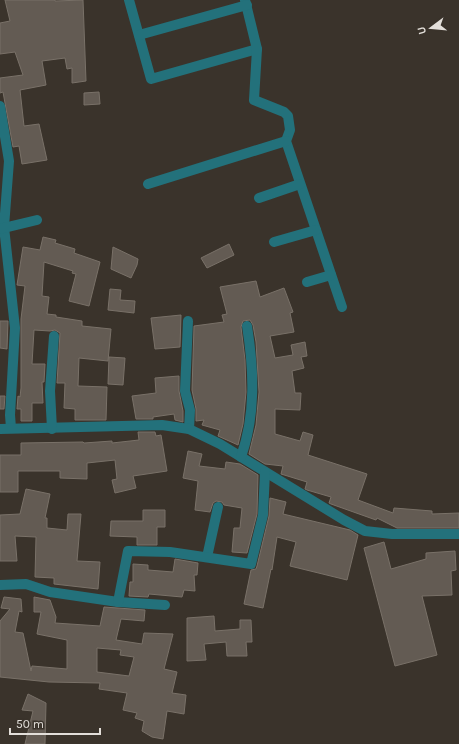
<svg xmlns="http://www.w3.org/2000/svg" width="459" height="744" viewBox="0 0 459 744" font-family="Karla,sans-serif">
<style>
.building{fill:#635b53;stroke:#797168;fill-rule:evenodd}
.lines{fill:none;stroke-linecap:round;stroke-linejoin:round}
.minor{stroke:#23717b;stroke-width:10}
</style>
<rect width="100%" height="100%" fill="#3a332b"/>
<g class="building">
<polygon points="5,0 55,0 55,1 83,0 86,81 72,83 72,68 67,69 65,58 42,61 46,85 20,90 24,126 39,124 47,160 22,164 19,146 13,147 3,92 0,93 0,78 23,75 15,52 0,54 0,23 10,21"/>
<polygon points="99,92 100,104 84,105 84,93"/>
<polygon points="43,237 56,240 55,243 75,249 74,253 100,262 89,306 69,301 76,274 72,273 73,271 44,262 42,296 49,297 47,314 56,315 56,317 82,321 82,326 111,329 108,361 79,358 78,386 107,387 106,420 75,420 75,409 64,408 65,383 57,383 60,333 55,330 50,331 34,330 32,364 45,364 44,382 42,382 43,403 32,403 32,421 21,421 21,409 17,409 18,396 20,397 21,388 21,319 25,286 17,285 23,247 40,250"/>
<polygon points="229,244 234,255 207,268 201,258"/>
<polygon points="113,247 138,259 137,265 131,278 111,269"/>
<polygon points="256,281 260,297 284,288 293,312 290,313 294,332 270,336 275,358 293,355 291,345 305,342 307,356 301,357 304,368 292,371 295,393 301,393 300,410 275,409 275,434 300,441 303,432 313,435 308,455 367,474 358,500 393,513 394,508 432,511 432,514 459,513 459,528 397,528 377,518 376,520 331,504 329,503 331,497 307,490 305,489 307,482 281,474 283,466 265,464 249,454 256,425 259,392 256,342 253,325 250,320 243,321 241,327 245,360 246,392 243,424 238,445 218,436 220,430 202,425 204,420 196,421 196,409 192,390 194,326 224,322 222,315 227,314 220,287"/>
<polygon points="110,289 121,290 120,300 135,301 134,313 108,310"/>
<polygon points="181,315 180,347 155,349 151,318"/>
<polygon points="0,321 8,321 7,349 0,348"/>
<polygon points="109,357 125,358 123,385 108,384"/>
<polygon points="179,376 179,391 183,411 183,422 175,420 174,414 153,417 153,419 136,419 132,396 156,393 155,378"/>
<polygon points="0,396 5,396 4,409 0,409"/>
<polygon points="138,432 155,432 156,436 161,435 167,471 133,476 136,488 115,493 112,480 117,479 115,460 87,463 87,479 60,478 60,471 18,471 18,492 0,492 0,455 21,455 21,443 83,442 84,443 112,441 112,443 139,440"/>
<polygon points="188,451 202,454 199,466 225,469 226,462 240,464 258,475 257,514 247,553 232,552 234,528 240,528 242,508 224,505 222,502 216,501 213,503 210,512 195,510 198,481 183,478"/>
<polygon points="26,489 50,494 45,518 47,518 47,528 67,530 68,514 81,514 77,561 100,562 98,589 54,584 54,578 35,577 36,537 15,536 17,561 0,561 0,515 20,514"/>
<polygon points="270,498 286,502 283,514 350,530 358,535 347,580 290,566 296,542 277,537 272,570 271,569 263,608 244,604 251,570 256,569 257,566 269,516"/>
<polygon points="143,510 165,510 165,527 157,527 157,545 137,545 137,537 110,536 111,521 143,521"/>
<polygon points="384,542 391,569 426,559 426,553 455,551 456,570 451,571 452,595 422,596 437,655 395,666 364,548"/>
<polygon points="175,559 198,563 197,575 194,575 195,591 184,590 182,597 149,594 148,597 129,596 130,582 133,582 133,564 148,565 148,570 173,572"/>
<path d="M4 597 21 599 22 612 19 611 15 632 23 633 31 671 32 666 67 669V640L37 634 41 612H34V597L50 600 56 617 55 623 100 626 104 607 145 610 144 621 121 619 116 640 142 644 144 633 173 634 164 669 177 672 172 693 186 695 184 714 167 711 163 739 152 737 142 731 144 721 135 718 137 713 123 710 127 693 99 689 100 683 49 682 0 677V621L10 609 1 608ZM97 648 121 650 120 655 134 657 129 676 97 672Z"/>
<polygon points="214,616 215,631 240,629 240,620 251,620 252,642 246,642 247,656 227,656 226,642 204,644 206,660 187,661 187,618"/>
<polygon points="28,694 46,703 45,744 25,744 33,711 22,710"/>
</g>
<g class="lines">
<g class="minor">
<polyline points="129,0 151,79 257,49"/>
<polyline points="245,0 257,49 254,100 284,112 288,116 290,130 286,141 342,307"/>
<polyline points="139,35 247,5"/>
<polyline points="0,106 9,161 4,227 15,328 10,415 11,428"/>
<polyline points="148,184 286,141"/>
<polyline points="259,198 300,184"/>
<polyline points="0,229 37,220"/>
<polyline points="274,242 316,230"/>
<polyline points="307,282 331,275"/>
<polyline points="188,321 185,391 190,410 189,429"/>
<polyline points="0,429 162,425 189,429 220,444 344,520 365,531 392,534 459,534"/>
<polyline points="52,429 50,391 54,336"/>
<path d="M241 457C256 414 254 370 247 326"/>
<polyline points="207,557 218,507"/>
<polyline points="0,585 26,584 50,592 118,602 165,605"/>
<polyline points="118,602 128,551 170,552 251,564 263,515 265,472"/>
</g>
</g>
<g transform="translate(431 28) rotate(254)" stroke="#3a332b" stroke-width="3" paint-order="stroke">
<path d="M0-3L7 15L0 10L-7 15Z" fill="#e3dfda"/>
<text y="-6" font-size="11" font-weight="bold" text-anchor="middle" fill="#e3dfda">U</text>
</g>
<path d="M10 728v6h90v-6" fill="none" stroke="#e3dfda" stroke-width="2"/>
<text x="16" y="728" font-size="12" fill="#e3dfda" stroke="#3a332b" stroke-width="3" paint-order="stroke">50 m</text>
</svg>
